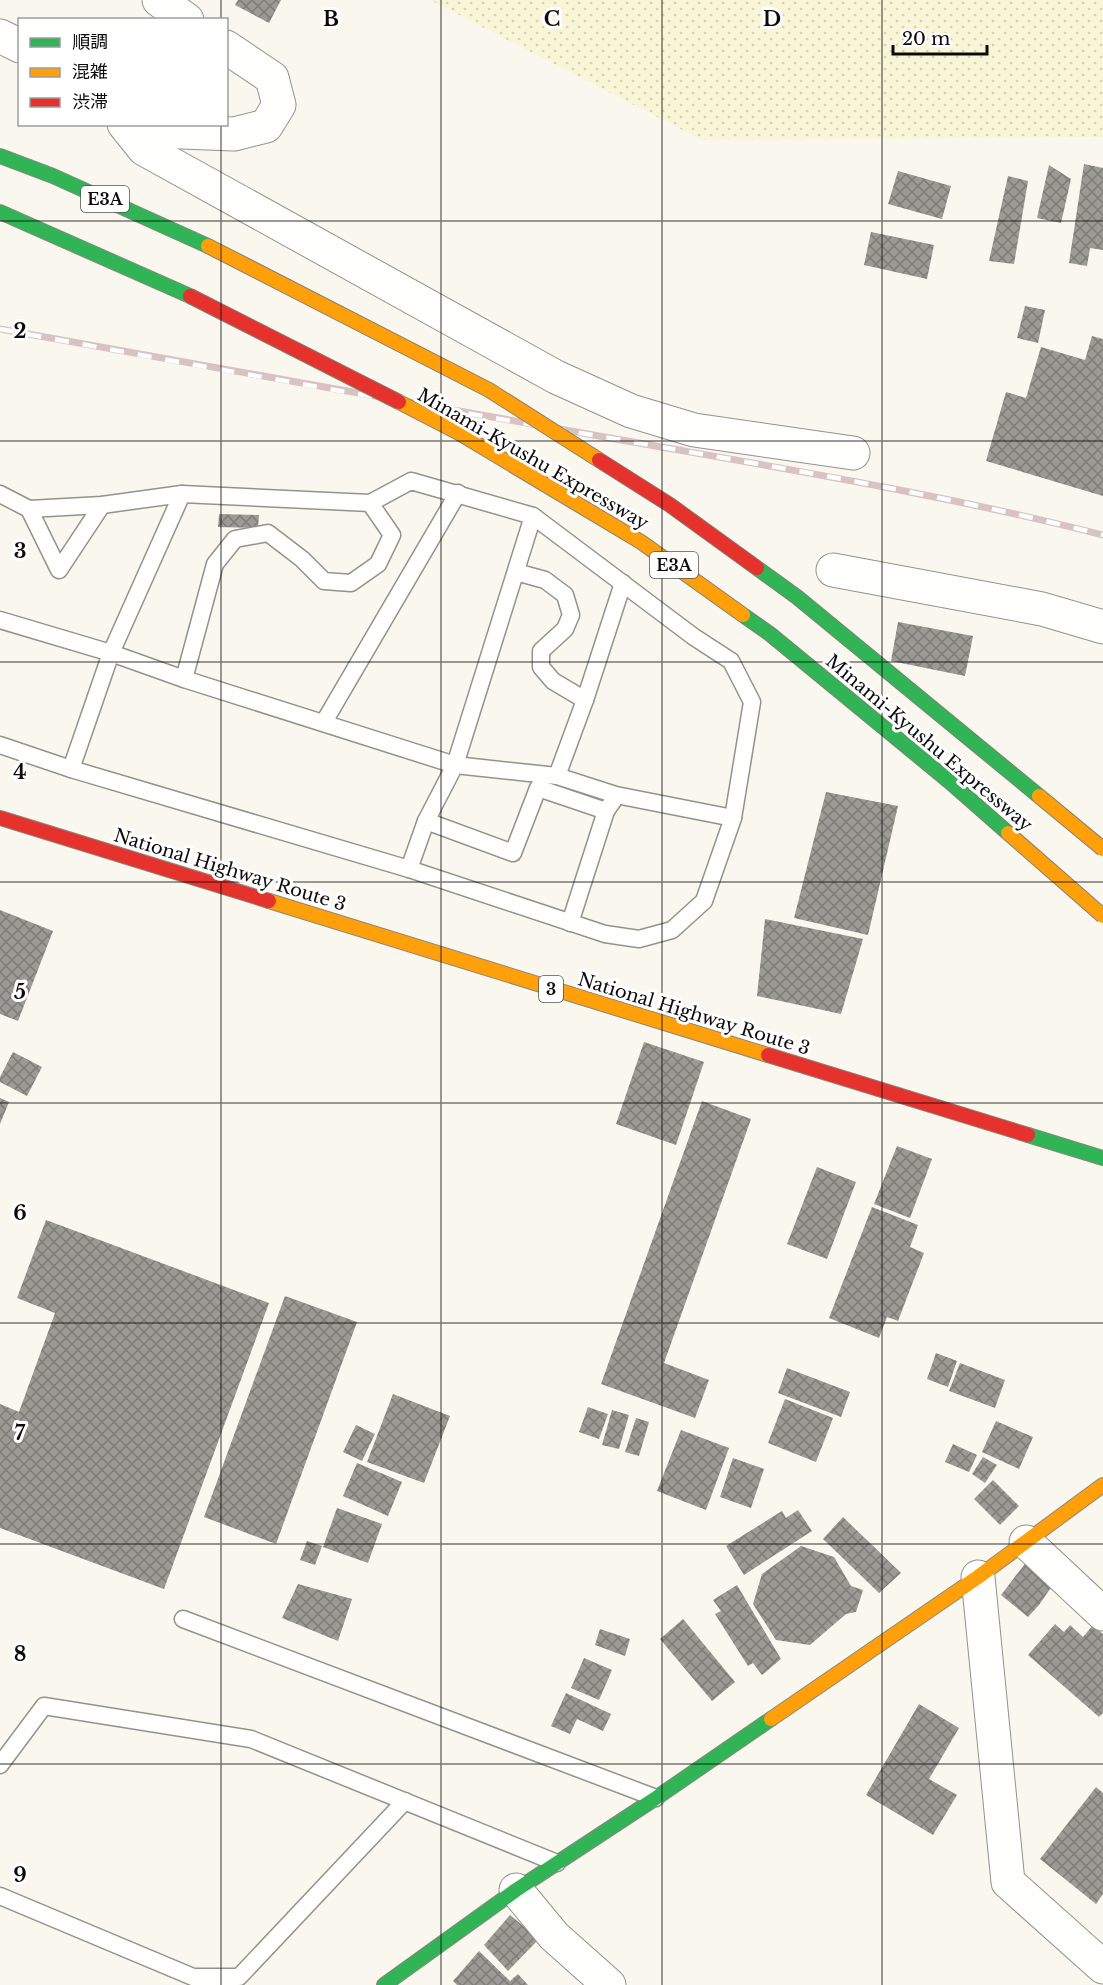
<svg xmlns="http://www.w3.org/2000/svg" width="1103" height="1985" viewBox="0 0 1103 1985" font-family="'Libre Baskerville','Noto Sans JP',serif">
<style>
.farmland{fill:url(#farmland-dots)}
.building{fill:url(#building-cross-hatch)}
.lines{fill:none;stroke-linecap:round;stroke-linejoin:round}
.lane-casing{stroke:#93928d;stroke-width:19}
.street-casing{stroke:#93928d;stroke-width:35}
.fast-casing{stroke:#898884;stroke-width:16}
.slow-casing{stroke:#898884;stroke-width:16}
.jam-casing{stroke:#898884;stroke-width:16}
.lane{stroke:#fefefc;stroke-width:16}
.street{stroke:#fefefc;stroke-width:33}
.fast{stroke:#30b455;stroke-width:14}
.slow{stroke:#ff9f0a;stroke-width:14}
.jam{stroke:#e5322d;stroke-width:14}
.rail-casing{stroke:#d8c2c2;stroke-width:7}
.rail{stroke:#fff;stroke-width:4.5;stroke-dasharray:14;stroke-linecap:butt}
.fast-bridge-casing{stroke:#807f7a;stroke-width:16;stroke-linecap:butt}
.slow-bridge-casing{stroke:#807f7a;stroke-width:16;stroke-linecap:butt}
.jam-bridge-casing{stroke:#807f7a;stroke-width:16;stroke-linecap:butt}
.fast-bridge{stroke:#30b455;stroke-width:14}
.slow-bridge{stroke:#ff9f0a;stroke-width:14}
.jam-bridge{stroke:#e5322d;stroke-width:14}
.grid{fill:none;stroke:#0b0b0b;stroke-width:1.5;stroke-opacity:0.55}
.labels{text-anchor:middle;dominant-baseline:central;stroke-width:6;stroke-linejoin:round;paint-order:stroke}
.shield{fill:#fff;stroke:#545454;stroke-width:1.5}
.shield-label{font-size:16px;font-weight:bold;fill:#0b0b0b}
.street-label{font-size:18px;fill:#0b0b0b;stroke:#fff}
.grid-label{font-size:20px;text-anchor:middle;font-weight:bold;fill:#0b0b0b;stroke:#fff;stroke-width:6;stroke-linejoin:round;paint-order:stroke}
</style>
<defs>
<pattern id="farmland-dots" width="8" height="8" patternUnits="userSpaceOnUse" patternTransform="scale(1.5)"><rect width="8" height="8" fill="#f9f6d8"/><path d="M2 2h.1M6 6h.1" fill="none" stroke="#d4d2b8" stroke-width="1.8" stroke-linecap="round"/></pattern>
<pattern id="building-cross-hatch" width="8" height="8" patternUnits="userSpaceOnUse" patternTransform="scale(1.5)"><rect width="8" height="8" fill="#9c9a94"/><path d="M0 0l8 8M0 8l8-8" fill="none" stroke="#7d7c77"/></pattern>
</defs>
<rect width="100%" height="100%" fill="#faf8ee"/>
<polygon class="farmland" points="430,0 1103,0 1103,137 702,140"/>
<g class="building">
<polygon points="238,0 281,0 269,23 235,5"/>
<polygon points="1084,164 1103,168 1103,250 1090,248 1087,266 1069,263"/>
<polygon points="1049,165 1071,179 1061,223 1037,218"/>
<polygon points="898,171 951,186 942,219 888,204"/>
<polygon points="1008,176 1028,181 1014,264 989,261"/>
<polygon points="871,232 934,245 927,279 864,265"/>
<polygon points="1025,306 1045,310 1038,343 1017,338"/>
<polygon points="1092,336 1103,339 1103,496 986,461 1006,392 1026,398 1041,347 1085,360"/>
<polygon points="219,514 259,515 258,528 218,527"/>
<polygon points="898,622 973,636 965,676 891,661"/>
<polygon points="826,792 898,806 868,935 794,918"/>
<polygon points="0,910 53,931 18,1021 0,1014"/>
<polygon points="765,919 863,939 841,1014 757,996"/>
<polygon points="644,1042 704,1062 676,1145 616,1124"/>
<polygon points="13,1052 42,1067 27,1096 0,1082 0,1077"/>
<polygon points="0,1098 9,1102 0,1124"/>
<polygon points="702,1101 751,1119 664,1363 709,1380 695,1418 601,1384"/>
<polygon points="897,1146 932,1159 910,1218 874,1204"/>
<polygon points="817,1167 856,1182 827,1259 787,1244"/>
<polygon points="872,1207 918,1225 910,1247 924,1253 898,1321 887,1317 879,1338 829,1318"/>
<polygon points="46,1220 269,1303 164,1589 0,1528 0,1404 19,1412 55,1313 17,1298"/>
<polygon points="285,1296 357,1322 276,1544 204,1517"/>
<polygon points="936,1353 957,1361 948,1387 927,1379"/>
<polygon points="960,1363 1005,1380 995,1408 949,1391"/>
<polygon points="787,1368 850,1392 841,1417 778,1393"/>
<polygon points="393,1394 450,1416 424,1483 367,1462"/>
<polygon points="785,1399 833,1418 816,1462 768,1443"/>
<polygon points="588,1407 608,1414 599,1439 579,1432"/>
<polygon points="612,1410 629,1415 619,1449 602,1445"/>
<polygon points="636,1418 649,1422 639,1456 625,1452"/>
<polygon points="996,1421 1033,1437 1019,1469 982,1452"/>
<polygon points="356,1425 375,1434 362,1461 343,1452"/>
<polygon points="681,1430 729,1448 706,1510 657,1491"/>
<polygon points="953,1444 977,1455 969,1472 945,1462"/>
<polygon points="983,1457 997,1465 985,1483 972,1474"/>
<polygon points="733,1458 764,1469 751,1508 720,1497"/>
<polygon points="357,1463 402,1482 388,1516 343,1496"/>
<polygon points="993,1480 1019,1506 1000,1525 974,1499"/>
<polygon points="337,1508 382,1524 368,1563 323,1547"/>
<polygon points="798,1510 812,1531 744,1575 726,1546 782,1511 786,1518"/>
<polygon points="843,1517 901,1573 879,1593 823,1539"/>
<polygon points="307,1541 322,1546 315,1565 300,1560"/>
<polygon points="801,1546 834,1557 851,1586 863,1590 856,1612 846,1614 810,1645 776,1640 753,1604 762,1574"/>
<polygon points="1027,1561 1052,1586 1039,1605 1028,1617 1001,1595"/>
<polygon points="298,1584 352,1599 338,1641 282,1618"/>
<polygon points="737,1585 781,1659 762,1675 753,1663 748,1666 715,1614 721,1611 713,1600"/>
<polygon points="683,1619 735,1682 712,1701 660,1639"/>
<polygon points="1055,1624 1064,1632 1070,1625 1083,1637 1093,1625 1103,1634 1103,1713 1099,1717 1028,1655"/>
<polygon points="600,1629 630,1639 625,1656 595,1645"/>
<polygon points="584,1658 612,1670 599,1700 571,1688"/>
<polygon points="566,1693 611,1714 603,1731 577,1719 570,1734 551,1726"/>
<polygon points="919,1704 959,1728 929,1779 957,1795 933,1835 866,1795"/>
<polygon points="1096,1787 1103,1793 1103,1894 1096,1904 1040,1859"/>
<polygon points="510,1915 539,1939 508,1971 484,1945"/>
<polygon points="479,1951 510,1981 518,1974 528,1985 457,1985 453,1981"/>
</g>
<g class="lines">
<g class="lane-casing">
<g id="lane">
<polyline points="0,494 29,509 102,505 182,494 370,503 411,481 533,516 694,637 731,661 752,702 733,818 704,901 672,930 639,939 605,934 409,869 71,769 0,745"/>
<polyline points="29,509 59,570 102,505"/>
<polyline points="516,572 545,580 565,595 571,615 565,629 541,651 541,667 553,681 585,700"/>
<polyline points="0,620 111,653 184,679 455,765 557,776 616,795 733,818"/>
<polyline points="184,679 215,564 235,539 268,533 302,559 324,581 351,583 378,564 392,535 370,503"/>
<polyline points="324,722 458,493"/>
<polyline points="71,769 111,653 182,494"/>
<polyline points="557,776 585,700 623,583"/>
<polyline points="426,821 513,853 538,788 606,811"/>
<polyline points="409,869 426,821 455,765 533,516"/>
<polyline points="570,923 606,811 613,801"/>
<polyline points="183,1619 656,1798"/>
<polyline points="0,1765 44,1706 251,1739 557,1863"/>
<polyline points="0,1896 193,1977 239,1977 405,1801"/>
</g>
</g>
<g class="street-casing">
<g id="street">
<polyline points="159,0 187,20"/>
<polyline points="0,36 20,46"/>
<polyline points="124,124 144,149 556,377 631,411 694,430 853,453"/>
<polyline points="129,130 234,134 266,126 279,105 272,78 226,47"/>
<polyline points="833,570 1042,609 1103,627"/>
<polyline points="1026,1542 1103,1614"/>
<polyline points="978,1577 1008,1882 1103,1967"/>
<polyline points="516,1890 554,1936 609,1985"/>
</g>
</g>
<g class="fast-casing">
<g id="fast">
<polyline points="0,156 53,176 208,246"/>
<polyline points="0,212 190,296"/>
<polyline points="1028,1135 1103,1158"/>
<polyline points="384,1985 516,1890 656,1798 771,1719"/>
</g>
</g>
<g class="slow-casing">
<g id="slow">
<polyline points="269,901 768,1055"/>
<polyline points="771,1719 978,1577 1103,1485"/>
</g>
</g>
<g class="jam-casing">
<g id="jam">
<polyline points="0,818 269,901"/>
<polyline points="768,1055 1028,1135"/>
</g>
</g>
<use href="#lane" class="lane"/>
<use href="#street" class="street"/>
<use href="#fast" class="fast"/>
<use href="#slow" class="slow"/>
<use href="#jam" class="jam"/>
<g class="rail-casing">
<path id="rail" d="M0 329C209 368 418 405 627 441 786 469 946 495 1103 535"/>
</g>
<use href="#rail" class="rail"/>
<g class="fast-bridge-casing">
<g id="fast-bridge">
<polyline points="757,568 797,597 1039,796"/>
<polyline points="743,615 770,634 950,782 1008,833"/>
</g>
</g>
<g class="slow-bridge-casing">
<g id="slow-bridge">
<polyline points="208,246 489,390 599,460"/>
<polyline points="399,402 459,433 641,542 743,615"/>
<polyline points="1039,796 1103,849"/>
<polyline points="1008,833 1103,916"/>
</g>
</g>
<g class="jam-bridge-casing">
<g id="jam-bridge">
<polyline points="190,296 399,402"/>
<polyline points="599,460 670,505 757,568"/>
</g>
</g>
<use href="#fast-bridge" class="fast-bridge"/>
<use href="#slow-bridge" class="slow-bridge"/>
<use href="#jam-bridge" class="jam-bridge"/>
</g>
<path class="grid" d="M221 0V20M441 0V1985M662 0V1985M882 0V1985M221 124V1985M0 221H1103M0 441H1103M0 662H1103M0 882H1103M0 1103H1103M0 1323H1103M0 1544H1103M0 1764H1103"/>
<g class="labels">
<g class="shield">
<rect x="81" y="186" width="48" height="26" rx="4.5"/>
<rect x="650" y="552" width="48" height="26" rx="4.5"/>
<rect x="539" y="976" width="24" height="26" rx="4.5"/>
</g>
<g class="shield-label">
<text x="105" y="199">E3A</text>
<text x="674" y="565">E3A</text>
<text x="551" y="989">3</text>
</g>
<g class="street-label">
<text transform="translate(533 459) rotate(30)">Minami-Kyushu Expressway</text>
<text transform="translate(929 743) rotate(40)">Minami-Kyushu Expressway</text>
<text transform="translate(230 870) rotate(17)">National Highway Route 3</text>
<text transform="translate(694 1014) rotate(17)">National Highway Route 3</text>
</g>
</g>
<g class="grid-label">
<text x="331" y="26">B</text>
<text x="552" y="26">C</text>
<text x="772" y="26">D</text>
<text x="20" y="338">2</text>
<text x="20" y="558">3</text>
<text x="20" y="779">4</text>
<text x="20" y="999">5</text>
<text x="20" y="1220">6</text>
<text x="20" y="1440">7</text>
<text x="20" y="1661">8</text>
<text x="20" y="1882">9</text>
</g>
<rect x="18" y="18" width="210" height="108" fill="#ffffff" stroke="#9d9d9d" stroke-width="1.5"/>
<rect x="30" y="38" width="30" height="9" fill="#30b455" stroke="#9d9d9d" stroke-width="1.5"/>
<text x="72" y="48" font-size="18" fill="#0b0b0b">順調</text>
<rect x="30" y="68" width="30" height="9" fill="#ff9f0a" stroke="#9d9d9d" stroke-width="1.5"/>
<text x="72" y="78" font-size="18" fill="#0b0b0b">混雑</text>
<rect x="30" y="98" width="30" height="9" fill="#e5322d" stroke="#9d9d9d" stroke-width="1.5"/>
<text x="72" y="108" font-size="18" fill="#0b0b0b">渋滞</text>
<path d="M893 45v9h94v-9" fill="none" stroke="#0b0b0b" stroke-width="3"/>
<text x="902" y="45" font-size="18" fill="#0b0b0b" stroke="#ffffff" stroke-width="4.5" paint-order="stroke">20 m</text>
</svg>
